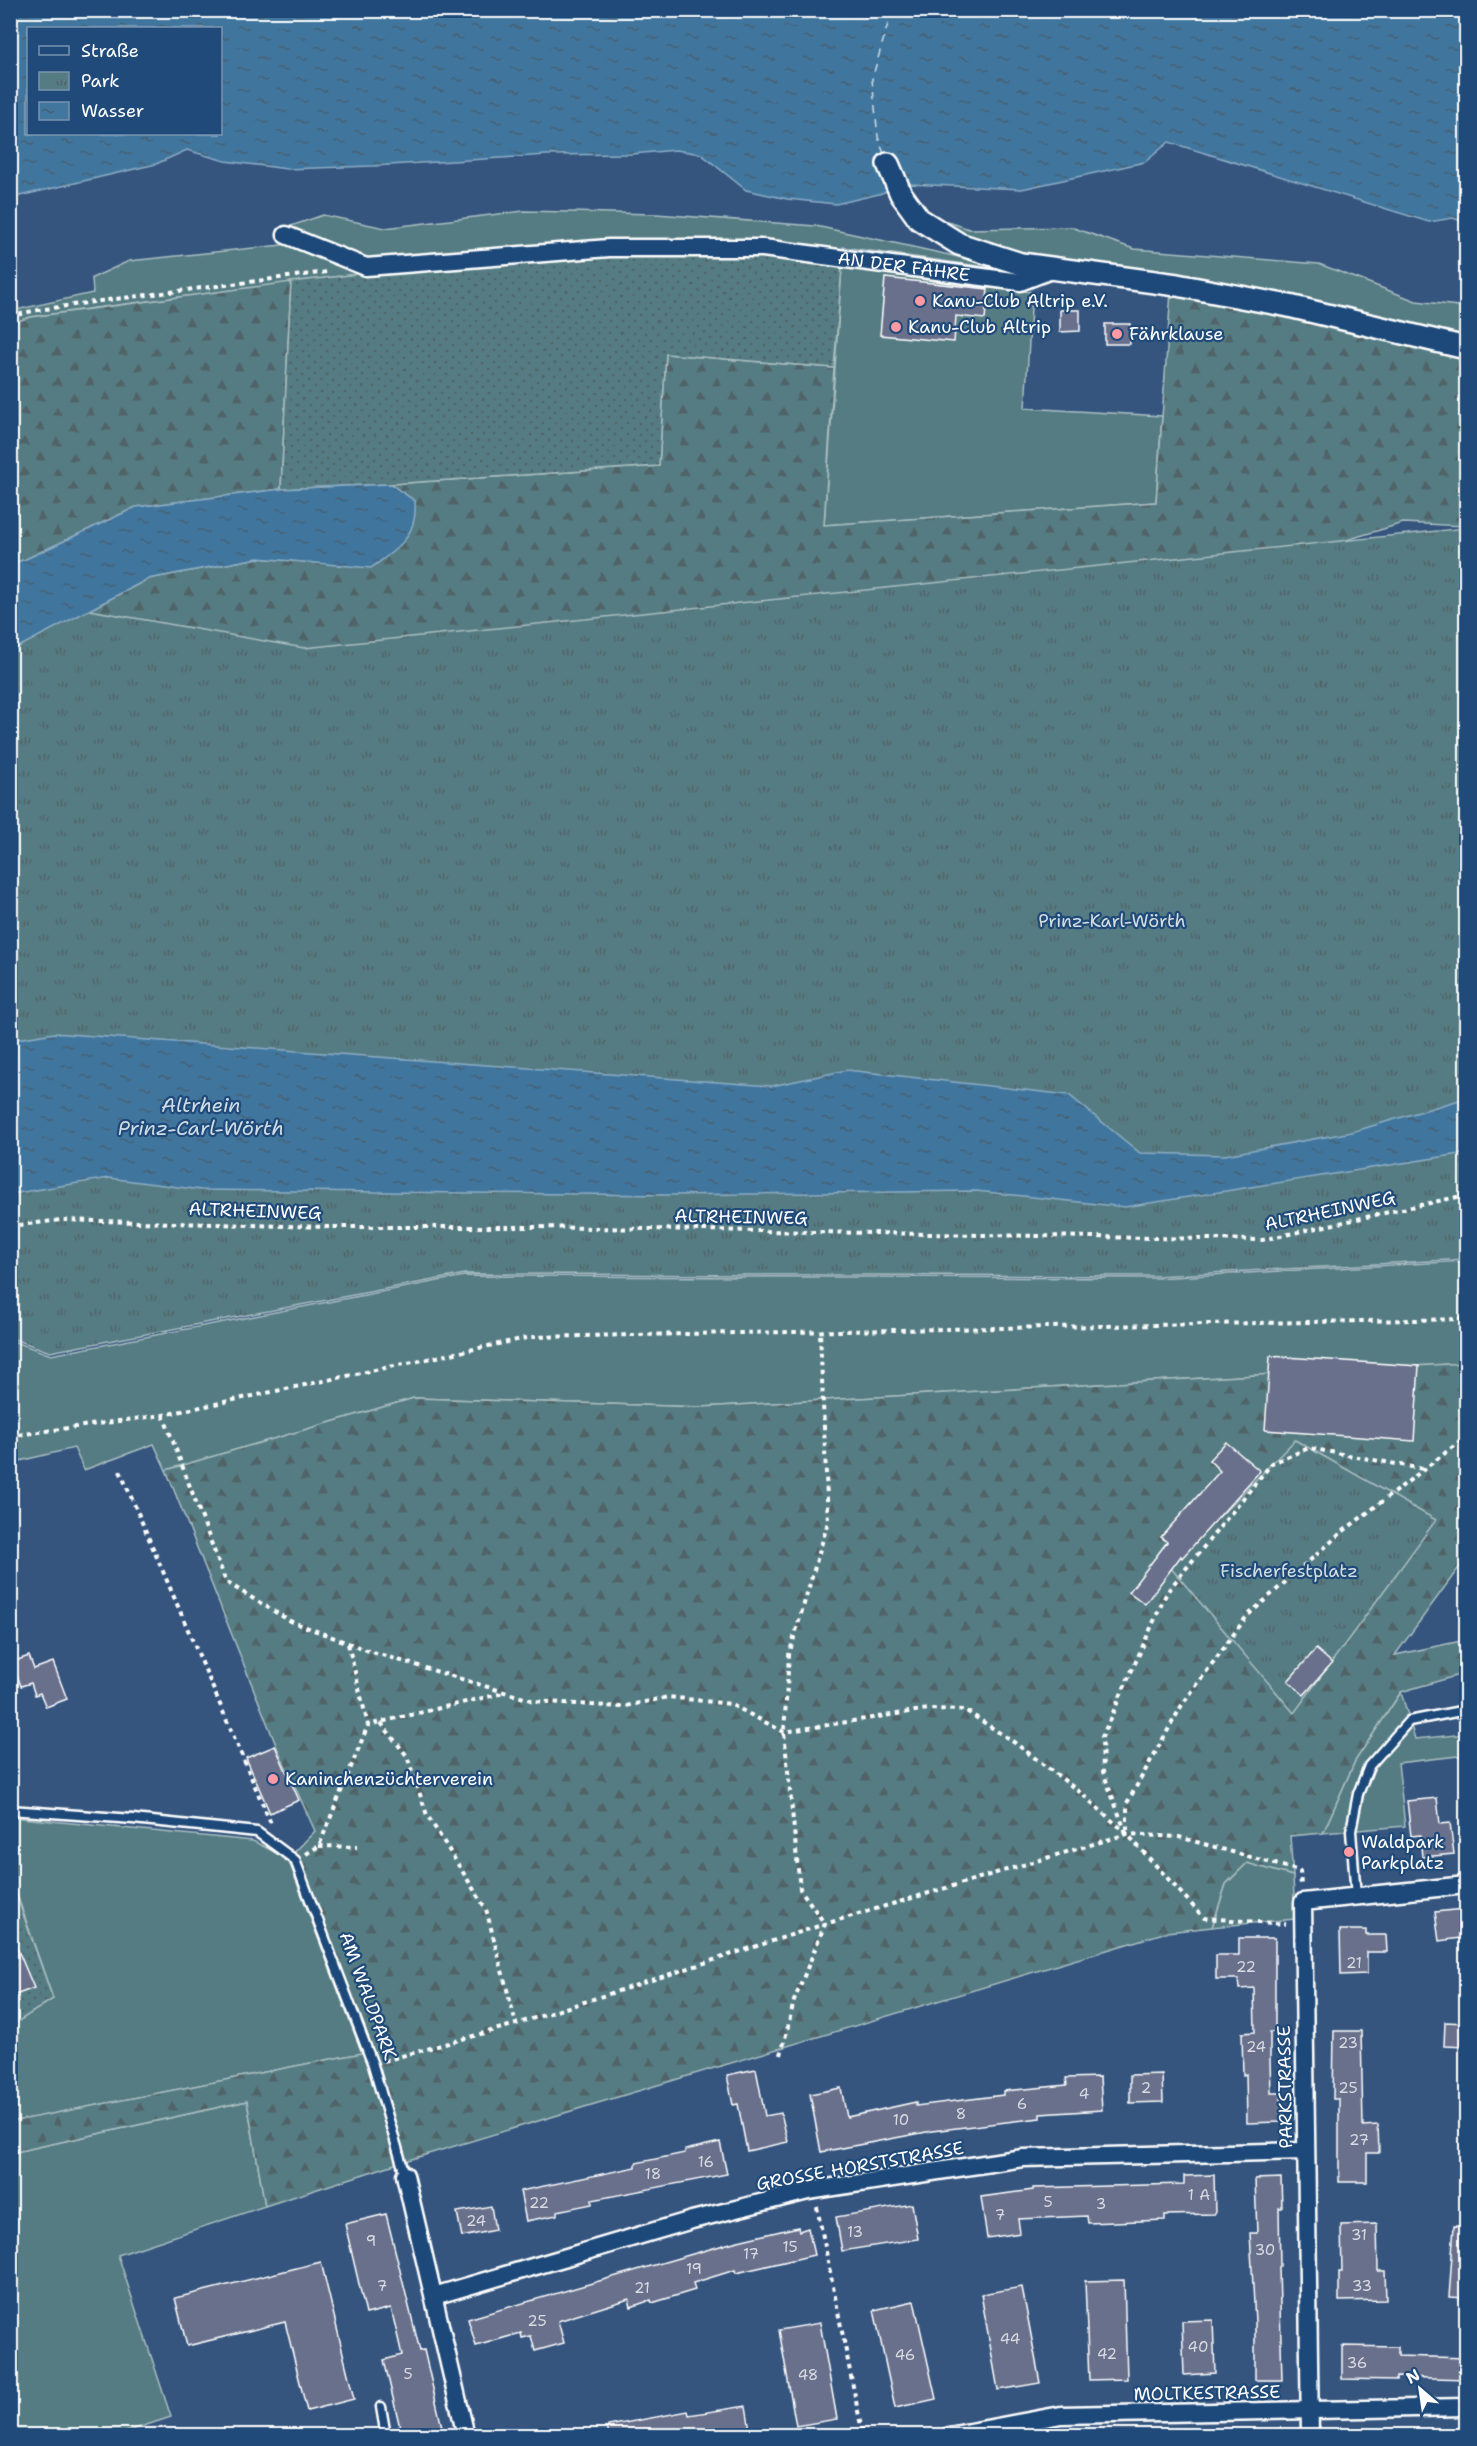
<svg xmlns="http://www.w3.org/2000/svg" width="1477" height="2446" viewBox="0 0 1477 2446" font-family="'Shantell Sans',sans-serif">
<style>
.grass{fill:#557c83;stroke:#aabec1;stroke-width:1.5}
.forest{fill:url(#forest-firs);stroke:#aabec1;stroke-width:1.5}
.park{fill:url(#park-tufts);stroke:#aabec1;stroke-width:1.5}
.garden{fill:url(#garden-dots);stroke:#aabec1;stroke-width:1.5}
.water{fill:url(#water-ripples);stroke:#8dadc5;stroke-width:1.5;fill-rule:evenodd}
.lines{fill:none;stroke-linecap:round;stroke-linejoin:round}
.ferry{stroke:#d0dde7;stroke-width:1.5;stroke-dasharray:8 6;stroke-linecap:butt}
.building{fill:#69708c;stroke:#fff;stroke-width:1.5}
.service-casing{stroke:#fff;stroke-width:13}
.minor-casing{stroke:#fff;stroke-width:21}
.tertiary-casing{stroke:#fff;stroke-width:26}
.path{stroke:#fff;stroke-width:4;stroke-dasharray:4.5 4.5;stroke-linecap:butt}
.service{stroke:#1f4a7a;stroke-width:8}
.minor{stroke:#1f4a7a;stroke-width:16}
.tertiary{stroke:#1f4a7a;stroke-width:21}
.poi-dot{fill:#ff9aa2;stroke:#1f4a7a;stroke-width:2}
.labels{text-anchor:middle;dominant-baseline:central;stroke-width:4.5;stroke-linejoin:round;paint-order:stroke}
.number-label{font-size:15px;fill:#dadbe2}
.street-label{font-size:18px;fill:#fff;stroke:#1f4a7a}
.poi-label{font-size:18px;fill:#fff;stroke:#1f4a7a;text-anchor:start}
.park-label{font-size:18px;fill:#d4dee0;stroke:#1f4a7a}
.water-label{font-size:20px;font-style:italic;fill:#d0dde7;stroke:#1f4a7a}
</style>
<defs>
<pattern id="forest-firs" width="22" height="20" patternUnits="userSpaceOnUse" patternTransform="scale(1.5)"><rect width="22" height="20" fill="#557c83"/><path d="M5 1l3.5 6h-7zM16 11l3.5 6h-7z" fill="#506468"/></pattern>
<pattern id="park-tufts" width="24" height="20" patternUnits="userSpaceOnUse" patternTransform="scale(1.5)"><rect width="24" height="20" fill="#557c83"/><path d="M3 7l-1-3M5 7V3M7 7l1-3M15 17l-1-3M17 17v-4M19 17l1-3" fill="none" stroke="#506468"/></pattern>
<pattern id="garden-dots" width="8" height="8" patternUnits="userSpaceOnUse" patternTransform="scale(1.5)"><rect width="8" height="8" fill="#557c83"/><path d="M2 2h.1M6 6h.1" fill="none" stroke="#506468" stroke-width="1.8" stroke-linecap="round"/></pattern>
<pattern id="water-ripples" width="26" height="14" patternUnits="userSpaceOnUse" patternTransform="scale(1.5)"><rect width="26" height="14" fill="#41769e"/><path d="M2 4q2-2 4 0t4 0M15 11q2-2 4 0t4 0" fill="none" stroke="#475f71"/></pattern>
</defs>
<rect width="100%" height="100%" fill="#35557f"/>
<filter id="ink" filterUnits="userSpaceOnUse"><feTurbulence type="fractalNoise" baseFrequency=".0167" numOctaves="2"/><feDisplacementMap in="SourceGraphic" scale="12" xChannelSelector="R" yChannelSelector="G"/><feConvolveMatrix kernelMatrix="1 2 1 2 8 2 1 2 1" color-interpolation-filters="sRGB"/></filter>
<g filter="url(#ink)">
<g class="grass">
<polygon points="524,211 656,214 816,226 954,256 1001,269 843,247 843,267 959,285 1032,292 1025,408 1162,416 1156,502 824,525 842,267 366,273 95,308 31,317 11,323 11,311 93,293 92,278 129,261 282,245 285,228 323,215 385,228"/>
<polygon points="946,221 969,229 1071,227 1134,249 1319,264 1416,301 1466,307 1466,340 1023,256 956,232 943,223"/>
<polygon points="1466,1261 1466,1363 702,1407 414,1398 166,1470 154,1444 84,1470 74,1448 11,1463 10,1340 51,1355 464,1276 1155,1278"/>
<polygon points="1401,1692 1415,1739 1466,1734 1466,1755 1398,1763 1405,1826 1323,1833 1355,1761"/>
<polygon points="11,1817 253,1841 288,1859 362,2053 11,2122 10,2026 53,1999 11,1877"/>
<polygon points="1247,1863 1293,1876 1295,1919 1212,1927 1226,1884"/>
<polygon points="247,2101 265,2206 118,2255 171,2417 116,2435 11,2435 10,2153"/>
</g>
<g class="forest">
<polygon points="291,282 281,489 136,507 26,559 11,564 11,323 31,317"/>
<polygon points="1171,292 1466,354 1466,526 1403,523 1293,556 1466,1098 11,651 148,579 258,558 371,567 415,501 390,484 659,466 666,354 834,368 824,525 1156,502"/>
<polygon points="1466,1363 1466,1558 1395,1655 1466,1640 1466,1673 1401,1692 1355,1761 1323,1833 1290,1836 1293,1876 1247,1863 1226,1884 1212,1927 1167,1932 395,2164 265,2206 247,2101 11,2153 10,2122 362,2053 288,1859 315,1831 276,1745 166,1470 414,1398 702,1407"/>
</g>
<g class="park">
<polygon points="1466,528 1466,1259 1156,1276 465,1274 50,1352 11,1338 10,596 304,648"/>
<polygon points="1295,1440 1436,1520 1294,1713 1170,1567"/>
</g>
<g class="garden">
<polygon points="608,254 757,255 842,267 834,368 666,354 659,466 390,484 281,489 291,282 366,273"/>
<polygon points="10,1877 53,1999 11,2026 10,2026"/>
</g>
<g class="water">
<path d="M10 11H1466V223L1453 218 1429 222 1169 142 1145 162 1022 189 907 184 879 194 836 204 787 199 746 190 701 154 676 150 632 154 547 155 373 166 287 169 225 161 187 150 156 164 11 198ZM28 28H220V134H28Z"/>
<path d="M390 484 415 501C418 537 397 549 371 568L258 558 148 579 11 651V564L26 559 136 507 281 489Z"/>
<polygon points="54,1033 772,1086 847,1070 1069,1095 1140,1153 1225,1155 1352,1132 1466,1098 1466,1153 1125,1207 976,1191 668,1195 201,1190 109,1178 11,1194 11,1040"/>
</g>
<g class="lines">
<polyline class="ferry" points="884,154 878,137 872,79 892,10"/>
</g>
<g class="building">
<polygon points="885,278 988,289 985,319 956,316 954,342 880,335"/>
<polygon points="1060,310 1080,310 1080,331 1060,332"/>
<rect x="1105" y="324" width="25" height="20"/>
<polygon points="1270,1356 1419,1366 1414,1441 1265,1430"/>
<polygon points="1226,1442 1260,1471 1182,1558 1181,1556 1145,1604 1129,1592 1167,1542 1161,1537 1220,1471 1209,1460"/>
<polygon points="1316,1649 1332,1663 1304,1695 1288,1681"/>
<polygon points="29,1656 34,1669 53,1662 67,1699 46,1707 40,1693 35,1695 31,1683 21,1686 12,1662"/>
<polygon points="275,1746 299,1800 270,1813 246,1758"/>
<polygon points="1437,1798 1440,1824 1450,1823 1454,1854 1422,1857 1420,1835 1411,1836 1407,1801"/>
<polygon points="1464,1909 1467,1937 1439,1941 1435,1912"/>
<polygon points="1340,1930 1366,1930 1366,1935 1386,1935 1387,1952 1367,1952 1367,1974 1341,1975"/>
<polygon points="10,1931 34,1988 10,1997"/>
<polygon points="1239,1938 1275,1938 1275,2032 1270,2032 1270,2061 1271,2093 1281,2093 1282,2122 1247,2123 1246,2074 1243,2075 1242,2033 1255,2032 1254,1988 1239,1989 1238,1979 1216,1979 1216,1955 1239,1955"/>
<polygon points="1445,2022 1467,2023 1467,2047 1444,2046"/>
<polygon points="1334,2031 1361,2031 1363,2126 1378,2125 1379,2153 1367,2153 1367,2182 1339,2182 1339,2099 1333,2099"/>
<polygon points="756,2069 765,2116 781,2113 788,2142 747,2151 738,2104 733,2105 727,2075"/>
<polygon points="1162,2074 1163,2102 1130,2103 1130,2075"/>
<polygon points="1100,2077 1102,2110 1040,2114 1040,2118 932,2131 821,2152 810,2094 841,2088 847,2117 916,2102 916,2106 1003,2095 1003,2091 1067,2085 1066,2078"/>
<polygon points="720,2142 727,2174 592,2200 592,2204 557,2211 557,2215 526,2221 520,2191 636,2167 636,2163 685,2153 685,2150"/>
<polygon points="1214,2175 1215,2214 1165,2215 1165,2220 1088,2223 1087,2216 1018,2219 1020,2233 987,2238 981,2197 1033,2190 1033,2188 1184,2184 1184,2176"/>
<polygon points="1281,2178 1282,2208 1279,2208 1280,2267 1279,2267 1282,2380 1255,2380 1255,2321 1250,2233 1257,2233 1255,2179"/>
<polygon points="912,2204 918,2239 842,2251 836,2217"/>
<polygon points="491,2206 495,2230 462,2237 457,2212"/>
<polygon points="386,2214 420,2351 424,2350 444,2436 402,2436 384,2360 402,2355 391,2308 366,2314 345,2224"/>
<polygon points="1377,2224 1378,2271 1385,2271 1386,2300 1339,2301 1339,2272 1342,2272 1341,2225"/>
<polygon points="1454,2226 1467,2227 1467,2298 1449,2297"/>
<polygon points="798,2227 799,2231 808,2228 814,2255 736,2273 735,2270 693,2283 695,2290 652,2303 651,2300 631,2307 629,2299 558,2321 564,2343 535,2351 531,2336 522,2338 521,2333 476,2346 468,2319 734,2242"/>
<polygon points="321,2262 354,2399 307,2411 285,2322 187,2346 175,2298"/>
<polygon points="1124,2280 1127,2379 1089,2380 1085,2281"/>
<polygon points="1022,2287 1040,2383 998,2390 981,2294"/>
<polygon points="914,2301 936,2399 895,2408 874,2310"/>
<polygon points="1213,2320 1215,2373 1184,2375 1182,2321"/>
<polygon points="820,2323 837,2419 796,2426 779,2330"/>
<polygon points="1342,2346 1398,2347 1398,2356 1467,2358 1467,2379 1397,2377 1397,2380 1342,2379"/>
<polygon points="746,2406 751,2436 608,2436 608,2426 688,2411 689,2415"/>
</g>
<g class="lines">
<g class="service-casing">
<g id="service">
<polyline points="10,1810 133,1819 257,1832 295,1860 373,2065 405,2175"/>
<polyline points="1356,1897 1351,1831 1358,1794 1369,1766 1409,1721 1466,1710"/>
<polyline points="381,2407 386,2436"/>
</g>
</g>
<g class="minor-casing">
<g id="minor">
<path id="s1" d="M286 235 366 267 609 248H763L1020 282 1054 269"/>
<polyline points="405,2175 466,2436"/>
<polyline points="434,2296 692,2220 808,2191 1023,2158 1305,2151"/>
<polyline points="949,2436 1061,2415 1466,2407"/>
<polyline points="1310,2436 1303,1902 1466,1885"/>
</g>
</g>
<g class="tertiary-casing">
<polyline id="tertiary" points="888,164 901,194 919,219 959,244 1021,264 1177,285 1289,306 1466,348"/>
</g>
<g class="path">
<polyline points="10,317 32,311 100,301 327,272"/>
<polyline points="10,1226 62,1220 326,1227 537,1227 1262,1240 1466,1195"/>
<polyline points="163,1415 226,1582 290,1621 369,1651 534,1701 621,1707 668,1697 730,1704 784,1732 928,1709 965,1710 1015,1743 1081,1793 1127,1834 1204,1918 1286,1924"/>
<polyline points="10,1436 163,1415 531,1337 1466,1319"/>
<polyline points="120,1471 272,1826"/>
<polyline points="348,1644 368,1725 504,1693"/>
<polyline points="381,1723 407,1756 427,1815 486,1909 516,2024"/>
<polyline points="1127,1830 1127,1803 1182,1705 1247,1616 1341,1533 1466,1437"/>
<polyline points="1126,1833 1103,1772 1102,1737 1167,1592 1272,1463 1309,1448 1423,1469"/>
<polyline points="319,1846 357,1847"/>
<polyline points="306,1854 319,1846 368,1725"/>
<polyline points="781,2055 794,2001 825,1924 800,1889 784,1732 789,1655 828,1522 820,1332"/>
<polyline points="384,2061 516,2024 825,1924 1127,1834 1179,1837 1300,1871 1301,1886"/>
<polyline points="817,2207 863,2436"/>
</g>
<use href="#service" class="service"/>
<use href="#minor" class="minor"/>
<use href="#tertiary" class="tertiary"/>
</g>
</g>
<g class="poi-dot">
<circle cx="920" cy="301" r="6"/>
<circle cx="896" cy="327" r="6"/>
<circle cx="1117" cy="334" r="6"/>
<circle cx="273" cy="1779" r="6"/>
<circle cx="1349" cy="1852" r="6"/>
</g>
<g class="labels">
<g class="number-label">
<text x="1354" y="1963">21</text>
<text x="1246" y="1967">22</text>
<text x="1348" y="2043">23</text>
<text x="1256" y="2047">24</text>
<text x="1146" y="2088">2</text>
<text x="1348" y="2088">25</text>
<text x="1084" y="2094">4</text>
<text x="1022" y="2104">6</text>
<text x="961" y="2114">8</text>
<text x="901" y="2120">10</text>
<text x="1359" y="2140">27</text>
<text x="706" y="2162">16</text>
<text x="653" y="2174">18</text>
<text x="1199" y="2195">1 A</text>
<text x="1048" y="2202">5</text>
<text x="539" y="2203">22</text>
<text x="1101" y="2204">3</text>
<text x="1000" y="2215">7</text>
<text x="476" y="2221">24</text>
<text x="855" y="2232">13</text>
<text x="1359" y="2235">31</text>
<text x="371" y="2241">9</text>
<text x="790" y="2247">15</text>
<text x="1265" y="2250">30</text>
<text x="751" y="2254">17</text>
<text x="694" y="2269">19</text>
<text x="382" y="2286">7</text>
<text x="1362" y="2286">33</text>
<text x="642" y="2288">21</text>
<text x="537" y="2321">25</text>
<text x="1010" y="2339">44</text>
<text x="1198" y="2347">40</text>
<text x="1107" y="2354">42</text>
<text x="905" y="2355">46</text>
<text x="1357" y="2363">36</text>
<text x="408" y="2374">5</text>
<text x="808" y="2375">48</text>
</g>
<g class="street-label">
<text stroke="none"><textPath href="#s1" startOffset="626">AN DER FÄHRE</textPath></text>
<text transform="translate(255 1211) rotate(2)">ALTRHEINWEG</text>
<text transform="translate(1330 1211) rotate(-12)">ALTRHEINWEG</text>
<text transform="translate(741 1217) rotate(1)">ALTRHEINWEG</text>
<text transform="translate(368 1996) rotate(70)">AM WALDPARK</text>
<text transform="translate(1285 2087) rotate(-91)">PARKSTRASSE</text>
<text transform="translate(860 2166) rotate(-10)">GROSSE HORSTSTRASSE</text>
<text transform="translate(1207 2393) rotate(-1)">MOLTKESTRASSE</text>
</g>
<g class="poi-label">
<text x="932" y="301">Kanu-Club Altrip e.V.</text>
<text x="908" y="327">Kanu-Club Altrip</text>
<text x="1129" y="334">Fährklause</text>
<text x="285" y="1779">Kaninchenzüchterverein</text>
<text x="1361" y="1842">Waldpark<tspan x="1361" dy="21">Parkplatz</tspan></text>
</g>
<g class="park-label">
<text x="1112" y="921">Prinz-Karl-Wörth</text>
<text x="1289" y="1571">Fischerfestplatz</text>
</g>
<g class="water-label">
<text x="201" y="1105">Altrhein<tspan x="201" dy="23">Prinz-Carl-Wörth</tspan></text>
</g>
</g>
<rect width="1477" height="2446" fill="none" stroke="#1f4a7a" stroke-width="36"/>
<rect x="18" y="18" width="1441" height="2410" fill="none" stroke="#fff" stroke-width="2" filter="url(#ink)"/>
<rect x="27" y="27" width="195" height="108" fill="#1f4a7a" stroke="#7992af" stroke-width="1.5"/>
<rect x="39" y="46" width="30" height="9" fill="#1f4a7a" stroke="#7992af" stroke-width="1.5"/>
<text x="81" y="57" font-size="18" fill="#ffffff">Straße</text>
<rect x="39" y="72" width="30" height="18" fill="url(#park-tufts)" stroke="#7992af" stroke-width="1.5"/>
<text x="81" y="87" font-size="18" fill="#ffffff">Park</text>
<rect x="39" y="102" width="30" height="18" fill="url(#water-ripples)" stroke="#7992af" stroke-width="1.5"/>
<text x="81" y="117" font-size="18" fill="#ffffff">Wasser</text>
<g transform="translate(1420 2389) rotate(331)" stroke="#1f4a7a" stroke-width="4.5" paint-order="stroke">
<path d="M0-4.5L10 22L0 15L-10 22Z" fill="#ffffff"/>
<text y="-9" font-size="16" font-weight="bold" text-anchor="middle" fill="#ffffff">N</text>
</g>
</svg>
